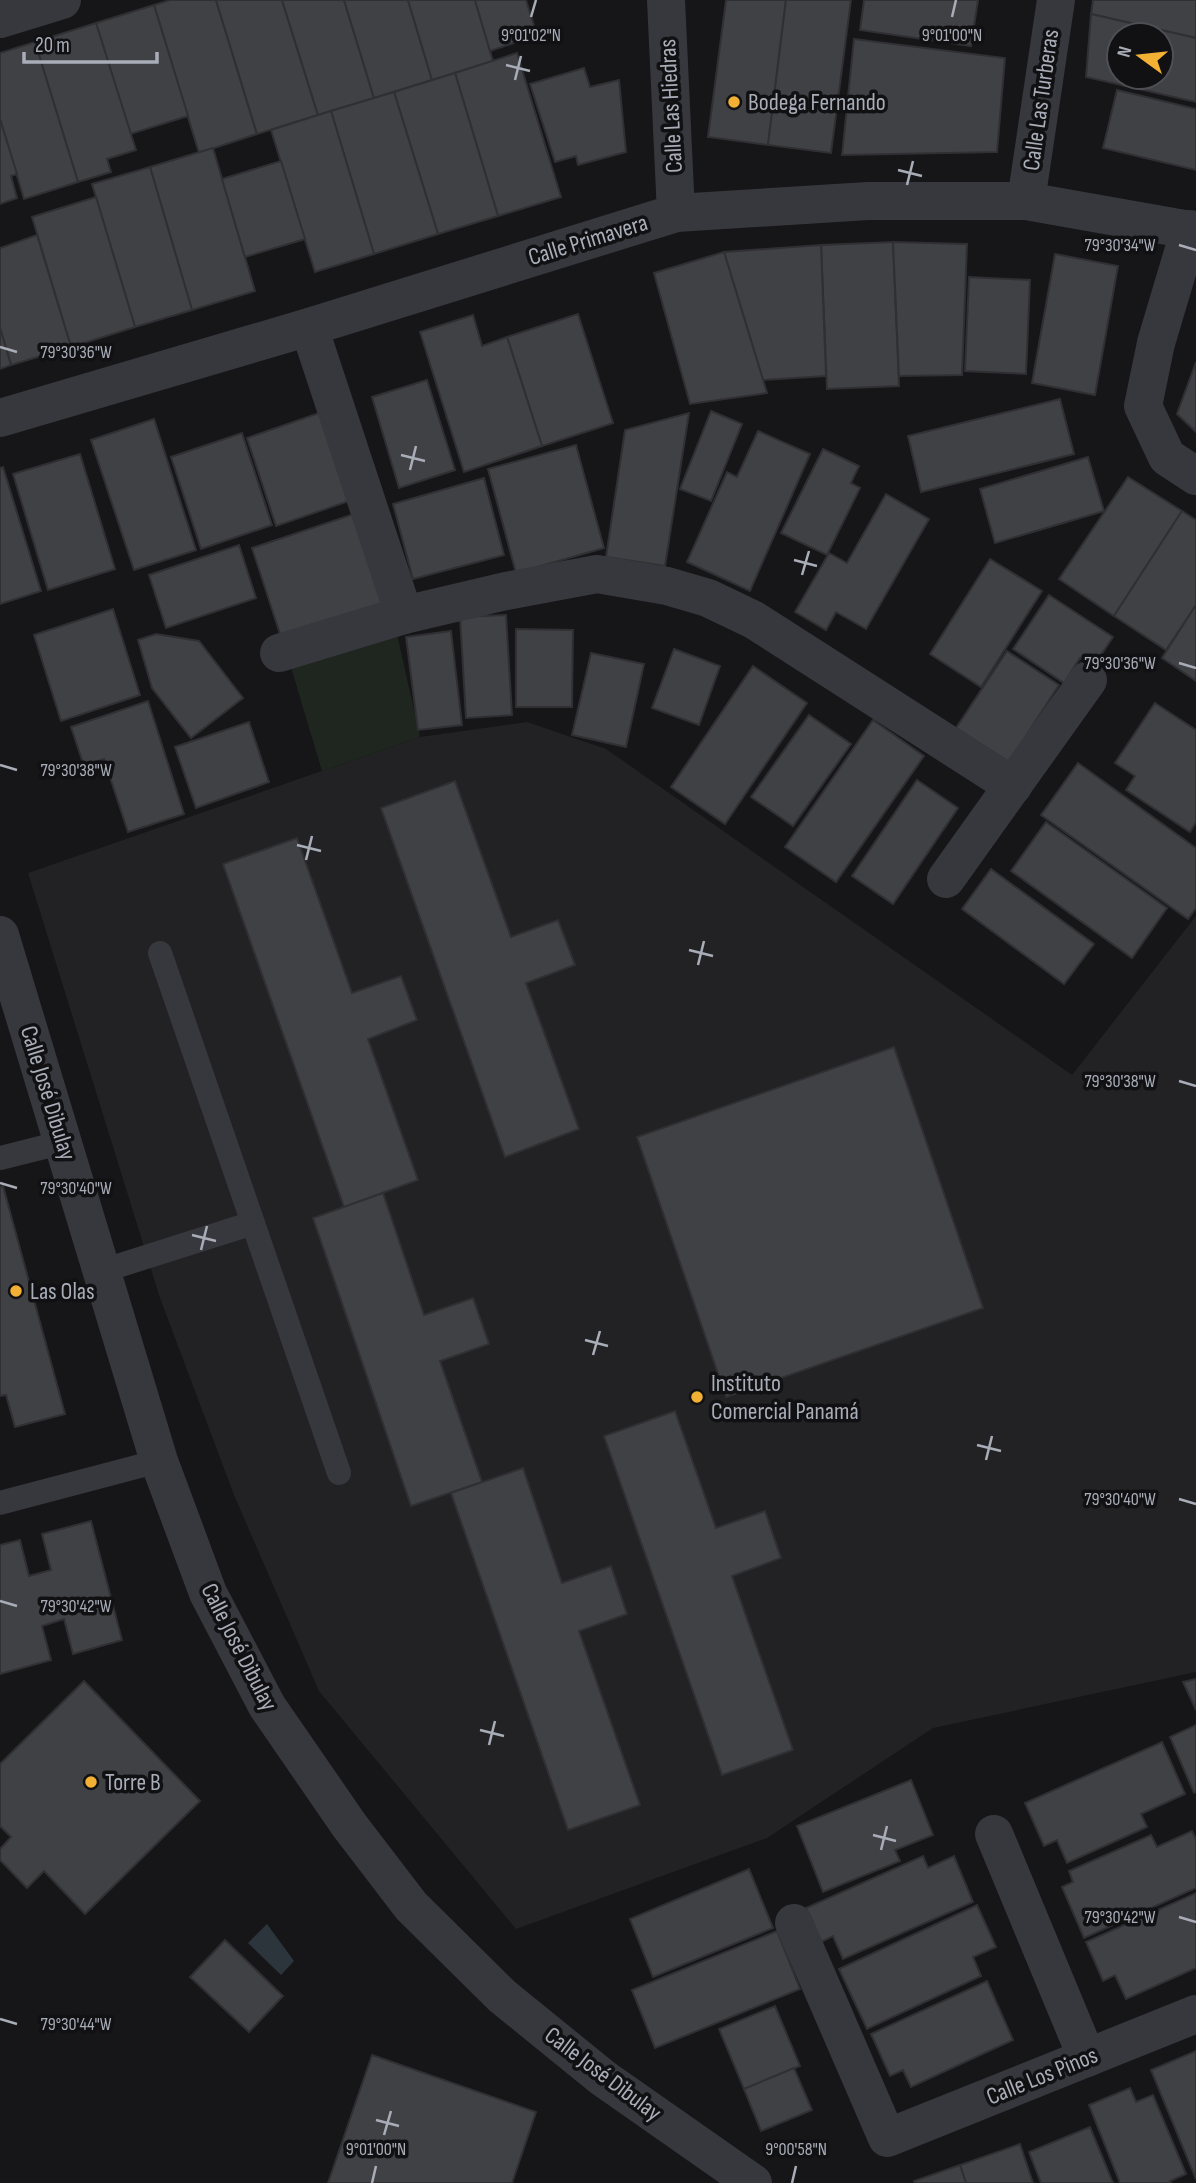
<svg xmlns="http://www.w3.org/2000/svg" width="1196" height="2183" viewBox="0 0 1196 2183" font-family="'Sofia Sans Condensed',sans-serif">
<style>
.built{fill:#222225}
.green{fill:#1e261f}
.water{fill:#2c353c}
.building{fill:#404145;stroke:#303034;stroke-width:2;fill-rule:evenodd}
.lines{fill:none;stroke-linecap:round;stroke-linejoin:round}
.lane{stroke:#37383d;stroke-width:24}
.street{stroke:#37383d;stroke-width:38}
.ticks{fill:none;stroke:#a8adb8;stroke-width:2.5}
.poi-dot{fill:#f2b134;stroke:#111113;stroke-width:2.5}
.labels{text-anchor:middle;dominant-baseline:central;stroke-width:7;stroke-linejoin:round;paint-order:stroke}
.street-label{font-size:24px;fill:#a8adb8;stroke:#111113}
.poi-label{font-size:24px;fill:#a8adb8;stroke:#111113;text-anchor:start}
.ticks-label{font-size:18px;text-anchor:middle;fill:#a8adb8;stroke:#111113;stroke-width:7;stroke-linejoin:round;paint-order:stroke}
</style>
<rect width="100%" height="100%" fill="#161618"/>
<polygon class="built" points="527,722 606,749 1072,1075 1196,916 1196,1672 933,1728 767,1838 516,1929 319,1691 234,1495 160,1298 28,873 420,737"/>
<polygon class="green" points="397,634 420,737 322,771 290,664"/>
<polygon class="water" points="267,1924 294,1961 281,1975 248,1943"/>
<g class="building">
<polygon points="170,0 216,0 257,134 199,153 154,5"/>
<polygon points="216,0 282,0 318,115 257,134"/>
<polygon points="282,0 344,0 374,98 318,115"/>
<polygon points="344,0 408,0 432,80 374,98"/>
<polygon points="408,0 475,0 493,61 432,80"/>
<polygon points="475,0 526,0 537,35 490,51"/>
<polygon points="726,0 786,0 768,145 708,137"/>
<polygon points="786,0 851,0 831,153 768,145"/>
<polygon points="864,0 978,0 971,46 860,30"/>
<polygon points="1093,0 1196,0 1196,38 1091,14"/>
<polygon points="154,5 188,116 130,134 96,23"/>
<path d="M1091 14 1196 38V102L1086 77ZM1119 35H1161V77H1119Z"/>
<polygon points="96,23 136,150 107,159 111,172 78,182 35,42"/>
<polygon points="854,39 1005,58 997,152 842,155"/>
<polygon points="35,42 78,182 24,199 0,119 0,53"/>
<polygon points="517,53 561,197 498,216 455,73"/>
<polygon points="584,68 590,87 619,80 626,152 578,165 576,156 555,162 530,84"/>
<polygon points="455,73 498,216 438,234 394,92"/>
<polygon points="1117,90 1196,109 1196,170 1103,148"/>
<polygon points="394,92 438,234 374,254 331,111"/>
<polygon points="331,111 374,254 315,272 271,130"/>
<polygon points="0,119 17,174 11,176 17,198 0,204"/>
<polygon points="213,148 255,291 192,310 150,167"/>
<polygon points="281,161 305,239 245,257 222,179"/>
<polygon points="150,167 192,310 135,327 92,184"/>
<polygon points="96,197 135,327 71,347 32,217"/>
<polygon points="37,235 71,347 11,365 0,328 0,248"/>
<polygon points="893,242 899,386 827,389 821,245"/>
<polygon points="893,242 967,244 962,375 899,376"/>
<polygon points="821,245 826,376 763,380 724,252"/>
<polygon points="724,252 767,393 690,404 654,273"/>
<polygon points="1055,254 1118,266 1095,395 1032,383"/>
<polygon points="969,277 1030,280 1026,374 965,371"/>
<polygon points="578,314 613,423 542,446 507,337"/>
<polygon points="473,315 482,346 507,337 542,446 464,472 420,332"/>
<polygon points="0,328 11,365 0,369"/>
<polygon points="1196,362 1196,432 1177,414"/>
<polygon points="427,380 455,470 399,488 372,397"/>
<polygon points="1060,399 1074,454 921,492 908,436"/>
<polygon points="711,411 742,424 711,501 680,489"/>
<polygon points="322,412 352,500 276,526 247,438"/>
<polygon points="689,413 665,566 606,557 625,430"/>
<polygon points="154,419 196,550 134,570 91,440"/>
<polygon points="758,431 810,454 750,591 687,562 727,472 737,477"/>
<polygon points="242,433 272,525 201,549 171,457"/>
<polygon points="576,445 604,548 516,573 488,469"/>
<polygon points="823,449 859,466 851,483 860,488 827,555 781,533"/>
<polygon points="80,454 115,569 48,590 13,474"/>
<polygon points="1088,457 1104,511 995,543 980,489"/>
<polygon points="3,467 41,591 0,604 0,468"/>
<polygon points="1128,477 1182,511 1114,616 1059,579"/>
<polygon points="484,478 504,555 413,579 393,504"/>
<polygon points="886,494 929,519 866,629 836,612 826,630 795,612 829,553 847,563"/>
<polygon points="1182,511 1196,520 1196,605 1166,650 1114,616"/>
<polygon points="354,514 383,607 282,640 252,548"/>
<polygon points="239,545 256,598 166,628 149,575"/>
<polygon points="990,559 1042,591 981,687 930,654"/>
<polygon points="1049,595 1113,637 1093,667 1080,658 1064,683 1013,649"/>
<polygon points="1196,605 1196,681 1162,658"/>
<polygon points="113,609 140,695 61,721 34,635"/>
<polygon points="506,615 512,715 466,718 460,617"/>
<polygon points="516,629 573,630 572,707 516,707"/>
<polygon points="451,631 462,725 418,730 406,637"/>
<polygon points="156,634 199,641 243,698 191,738 152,688 138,640"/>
<polygon points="674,649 720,666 699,725 652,708"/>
<polygon points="1007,651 1059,685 1009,762 956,728"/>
<polygon points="591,653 644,664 626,747 572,735"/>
<polygon points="753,666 807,703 725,824 671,787"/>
<polygon points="148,701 184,814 128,832 104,759 84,766 71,727"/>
<polygon points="1155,703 1196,730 1196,822 1190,832 1126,790 1135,776 1115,763"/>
<polygon points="809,715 851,744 793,826 751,797"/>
<polygon points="873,720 924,756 836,882 785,847"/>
<polygon points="249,722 269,782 196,808 175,747"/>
<polygon points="1078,763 1196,848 1196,908 1188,919 1041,815"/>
<polygon points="917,780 958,808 893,904 852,876"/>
<polygon points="455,781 511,937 558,920 575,965 526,983 579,1129 505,1157 381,808"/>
<polygon points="1046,822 1167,908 1132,958 1011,871"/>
<polygon points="297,838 352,993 401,976 417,1020 368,1039 418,1180 344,1207 223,864"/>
<polygon points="991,869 1094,944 1064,984 962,909"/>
<polygon points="894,1047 983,1308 726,1397 637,1137"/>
<polygon points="3,1186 65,1414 15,1427 6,1395 0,1396 0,1187"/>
<polygon points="383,1193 424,1315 473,1298 489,1344 440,1361 482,1482 411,1506 313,1218"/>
<polygon points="675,1411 716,1528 765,1511 781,1558 732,1576 793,1750 722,1775 604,1436"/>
<polygon points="523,1468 562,1583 611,1566 627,1614 579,1631 640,1805 568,1830 451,1493"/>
<polygon points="91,1521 122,1640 73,1654 64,1619 42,1626 51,1660 0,1674 0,1545 20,1540 29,1576 51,1570 42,1534"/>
<polygon points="1196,1679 1196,1710 1183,1682"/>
<polygon points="84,1681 200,1801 85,1914 44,1871 27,1888 0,1860 0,1849 11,1837 0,1826 0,1764"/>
<polygon points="1196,1725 1196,1792 1194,1793 1170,1737"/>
<polygon points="1162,1742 1185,1794 1141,1814 1147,1827 1067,1863 1057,1840 1044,1846 1025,1803"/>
<polygon points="911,1780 933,1835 895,1850 900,1861 823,1892 797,1826"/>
<polygon points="1192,1831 1196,1839 1196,1888 1084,1938 1062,1887 1073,1882 1069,1871 1151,1835 1157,1847"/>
<polygon points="923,1856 928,1868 954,1856 973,1902 843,1959 833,1936 821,1942 806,1908"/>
<polygon points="749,1869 773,1928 653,1977 630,1919"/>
<polygon points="1196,1893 1196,1968 1126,1999 1115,1975 1103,1981 1086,1942"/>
<polygon points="977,1905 996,1947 973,1957 981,1976 867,2029 839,1969"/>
<polygon points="777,1931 800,1989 655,2048 632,1990"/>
<polygon points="225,1940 283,1996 249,2032 190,1977"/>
<polygon points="987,1981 1013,2040 911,2087 903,2070 890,2076 871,2034"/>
<polygon points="775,2006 800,2066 744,2089 719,2029"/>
<polygon points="1196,2051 1196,2179 1151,2070"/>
<polygon points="372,2055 536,2112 512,2183 328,2183"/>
<polygon points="794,2068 812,2110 761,2131 744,2089"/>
<polygon points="1130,2088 1136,2102 1153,2095 1186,2174 1170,2181 1171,2183 1120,2183 1089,2105"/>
<polygon points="1090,2127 1113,2183 1041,2183 1029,2152"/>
<polygon points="1020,2144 1033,2183 966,2183 960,2165"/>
<polygon points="960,2165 966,2183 915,2183 914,2181"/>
</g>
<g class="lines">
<g class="lane">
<polyline points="160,953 339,1473"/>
<polyline points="0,1158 64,1142"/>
<polyline points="102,1271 253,1223"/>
<polyline points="0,1503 159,1461"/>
</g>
<g class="street">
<polyline points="666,0 676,213"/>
<polyline points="0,19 62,0"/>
<polyline points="1026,201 1056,0"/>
<polyline points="1190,229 1156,343 1143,406 1167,457 1196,476"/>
<polyline points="0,418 309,327 676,213 868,201 1026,201 1196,231"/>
<polyline points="404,615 506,591 597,574 667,586 708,598 754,620 1013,786"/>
<polyline points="279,653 404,615 309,327"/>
<polyline points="946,879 1088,680"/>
<polyline points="0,935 159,1461 208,1593 267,1706 349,1825 411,1906 502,1996 603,2078 753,2183"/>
<polyline points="994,1834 1087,2058"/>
<polyline points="794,1923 887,2138 1196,2014"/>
</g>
</g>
<path class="ticks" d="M531 17 536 0M952 17 956 0M506 65 530 71M515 80 521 56M898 170 922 176M907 185 913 161M1179 245 1196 250M0 347 17 352M401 455 425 461M410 470 416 446M794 560 817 566M802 575 809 551M1179 663 1196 668M0 765 17 770M297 845 321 851M306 860 312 836M689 950 713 956M698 965 704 941M1179 1081 1196 1086M0 1183 17 1188M192 1235 216 1241M201 1250 207 1226M585 1340 608 1346M593 1355 600 1331M977 1445 1001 1451M986 1460 992 1436M1179 1499 1196 1504M0 1601 17 1606M480 1730 504 1736M489 1745 495 1721M873 1835 896 1841M881 1850 887 1826M1179 1917 1196 1922M0 2019 17 2024M376 2120 399 2126M384 2135 391 2111M372 2183 376 2166M792 2183 796 2166"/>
<g class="poi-dot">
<circle cx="734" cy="102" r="7"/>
<circle cx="16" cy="1291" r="7"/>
<circle cx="697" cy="1397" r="7"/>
<circle cx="91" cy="1782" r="7"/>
</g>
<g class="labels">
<g class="street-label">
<text transform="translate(1041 100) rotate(-82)">Calle Las Turberas</text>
<text transform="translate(671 106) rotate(-93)">Calle Las Hiedras</text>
<text transform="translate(588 240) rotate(-17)">Calle Primavera</text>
<text transform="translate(48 1093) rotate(73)">Calle José Dibulay</text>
<text transform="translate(239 1647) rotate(63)">Calle José Dibulay</text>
<text transform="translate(603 2074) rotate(37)">Calle José Dibulay</text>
<text transform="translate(1042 2076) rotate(-22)">Calle Los Pinos</text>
</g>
<g class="poi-label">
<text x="748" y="102">Bodega Fernando</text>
<text x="30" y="1291">Las Olas</text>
<text x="711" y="1383">Instituto<tspan x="711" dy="28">Comercial Panamá</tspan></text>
<text x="105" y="1782">Torre B</text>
</g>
</g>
<g class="ticks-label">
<text x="531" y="41">9°01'02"N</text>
<text x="952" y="41">9°01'00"N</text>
<text x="1120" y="251">79°30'34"W</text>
<text x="76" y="358">79°30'36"W</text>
<text x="1120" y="669">79°30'36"W</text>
<text x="76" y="776">79°30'38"W</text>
<text x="1120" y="1087">79°30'38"W</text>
<text x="76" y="1194">79°30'40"W</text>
<text x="1120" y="1505">79°30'40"W</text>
<text x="76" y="1612">79°30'42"W</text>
<text x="1120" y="1923">79°30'42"W</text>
<text x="76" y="2030">79°30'44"W</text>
<text x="376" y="2155">9°01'00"N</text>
<text x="796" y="2155">9°00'58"N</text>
</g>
<g transform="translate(1140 56) rotate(285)"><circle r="33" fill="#111113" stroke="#4d4f55" stroke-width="2"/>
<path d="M0-5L12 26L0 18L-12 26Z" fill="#f2b134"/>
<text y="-10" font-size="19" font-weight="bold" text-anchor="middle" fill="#a8adb8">N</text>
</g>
<path d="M24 52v10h133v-10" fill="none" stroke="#a8adb8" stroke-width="3.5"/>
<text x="35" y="52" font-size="21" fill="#a8adb8" stroke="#111113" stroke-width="5" paint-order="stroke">20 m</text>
</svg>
